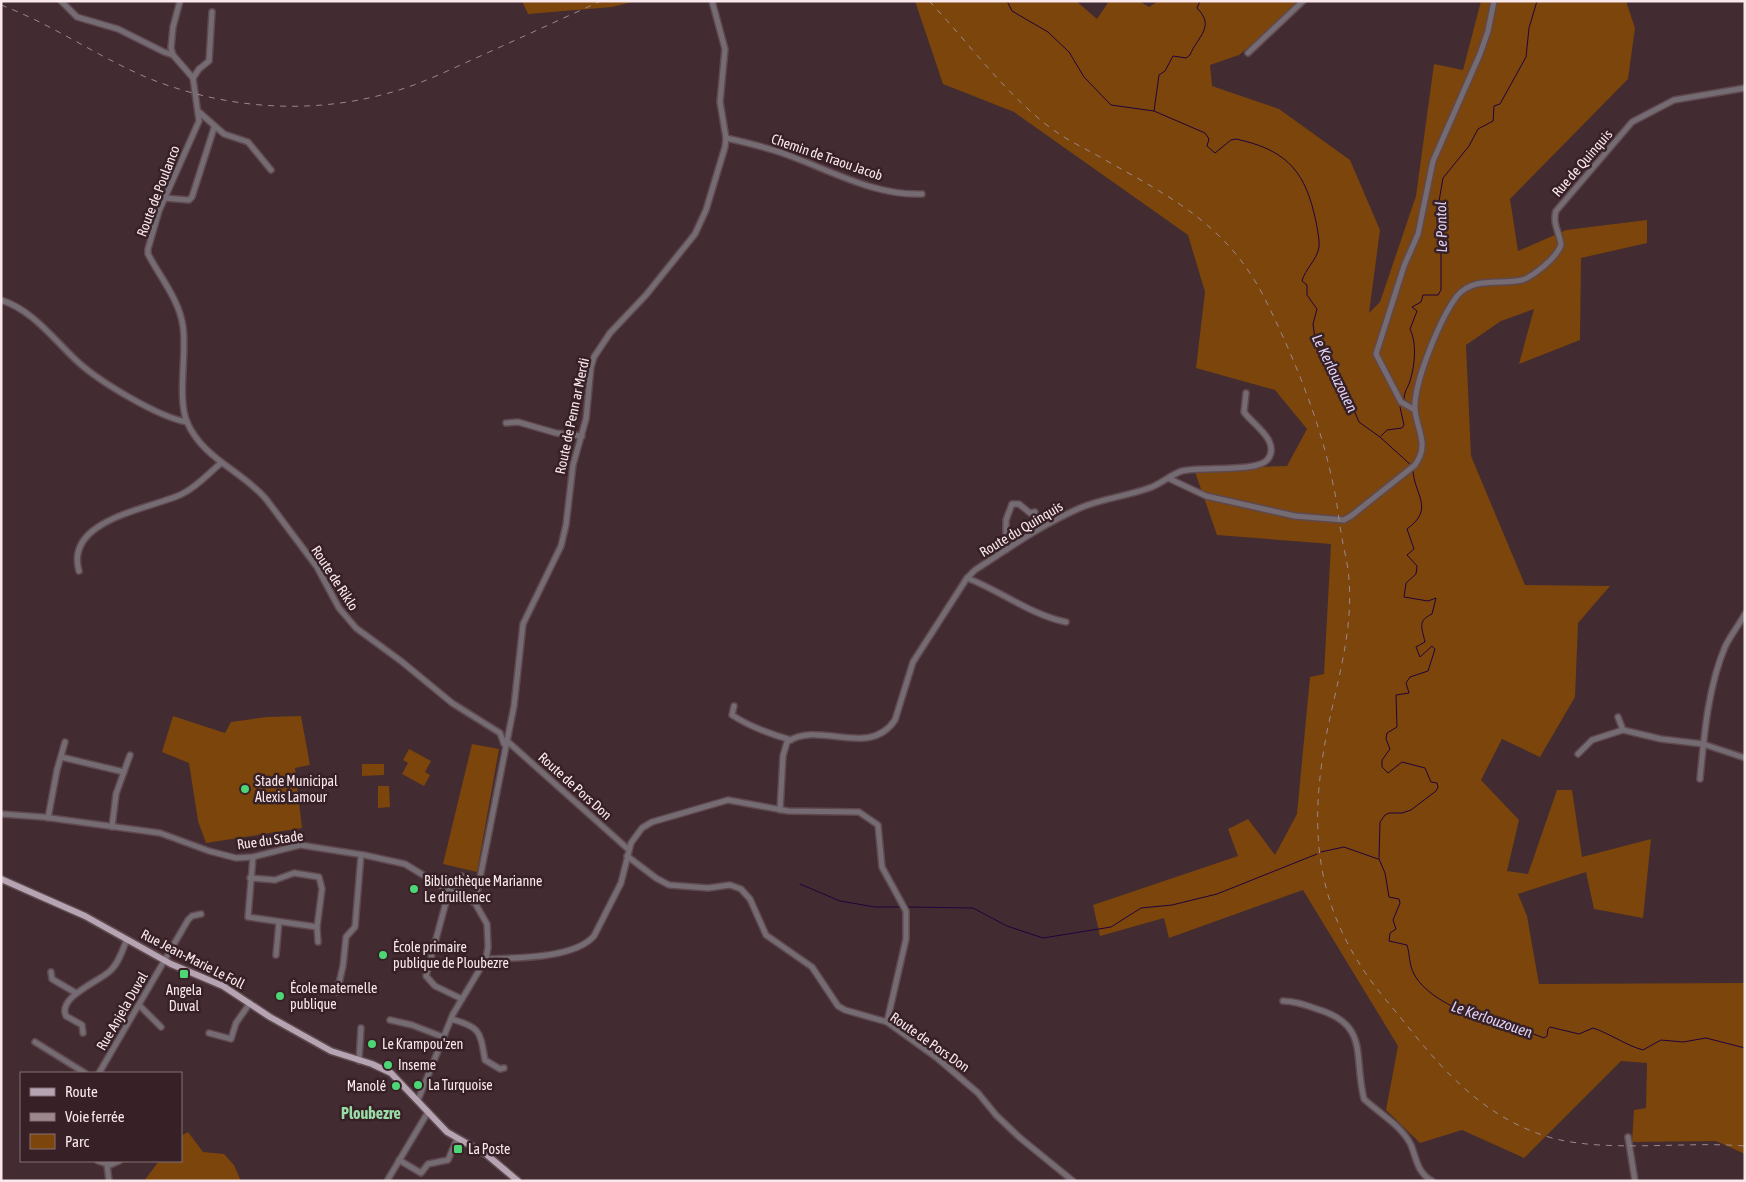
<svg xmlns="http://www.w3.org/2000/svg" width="1746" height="1182" viewBox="0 0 1746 1182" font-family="'Asap Condensed',sans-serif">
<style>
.green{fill:#7b450b}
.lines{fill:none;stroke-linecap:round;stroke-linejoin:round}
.stream{stroke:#21033d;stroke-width:1}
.minor-casing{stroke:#5f494f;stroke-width:8}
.major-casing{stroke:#5f494f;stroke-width:9}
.minor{stroke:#756c73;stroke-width:5}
.major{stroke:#b6a4b3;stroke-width:6}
.rail{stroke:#9c888d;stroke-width:1;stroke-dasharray:6 6;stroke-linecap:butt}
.poi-dot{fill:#4dd676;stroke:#372127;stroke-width:2}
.labels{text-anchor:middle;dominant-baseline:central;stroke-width:5;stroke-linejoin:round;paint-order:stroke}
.street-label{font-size:14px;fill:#f9e9ed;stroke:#372127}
.poi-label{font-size:14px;fill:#f9e9ed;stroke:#372127;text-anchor:start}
.water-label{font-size:15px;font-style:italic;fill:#dfd2f7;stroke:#372127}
.quarter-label{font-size:16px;font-weight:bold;fill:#9adca7;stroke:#372127}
</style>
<rect width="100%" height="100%" fill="#422b31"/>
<g class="green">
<polygon points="522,1 636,1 612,7 528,14"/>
<polygon points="915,1 1076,1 1097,19 1109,1 1139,1 1149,7 1158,1 1305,1 1239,55 1210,65 1212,86 1279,109 1350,160 1380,230 1369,313 1380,302 1416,196 1434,64 1463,70 1481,1 1626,1 1635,28 1628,79 1510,199 1518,251 1566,230 1647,220 1647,243 1581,258 1580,340 1519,364 1534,309 1501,321 1466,345 1471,456 1525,585 1610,586 1578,623 1575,697 1540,757 1502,739 1481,780 1519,820 1507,871 1528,874 1557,790 1572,790 1582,857 1651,839 1643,918 1594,909 1586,872 1518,894 1527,916 1539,984 1745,983 1745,1154 1716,1141 1632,1142 1634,1110 1646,1108 1647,1063 1621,1061 1524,1158 1462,1130 1420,1143 1386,1110 1398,1046 1303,890 1169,938 1164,918 1100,936 1093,905 1238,856 1228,829 1248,819 1275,855 1297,814 1310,677 1324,674 1331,544 1217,535 1194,469 1287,466 1307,429 1275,390 1196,368 1205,292 1188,235 1014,112 943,84"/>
<polygon points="173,716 225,733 231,722 267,717 301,716 310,765 295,768 302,828 206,843 198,821 189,763 162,752"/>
<polygon points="472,744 499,749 477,872 443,864"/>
<polygon points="409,749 431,761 425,772 430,775 424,786 402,774 408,763 403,760"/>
<polygon points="362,764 384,764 384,775 362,776"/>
<polygon points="378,786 389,786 390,807 378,808"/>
<polygon points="188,1132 203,1152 224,1154 234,1165 241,1181 144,1181 159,1161 181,1161 181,1136"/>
</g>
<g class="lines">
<g class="stream">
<path d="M1007 1 1012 11 1048 32 1069 52 1084 77 1111 105 1154 111 1205 133 1209 139 1207 146 1215 153 1231 140 1236 139C1282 149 1303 167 1314 213 1316 221 1320 240 1319 247 1317 260 1305 269 1302 281L1307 285V295L1317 309 1313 324 1315 339 1330 370 1345 389 1359 422 1380 437 1412 466"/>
<path d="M1154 111 1159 75 1165 71 1173 56 1186 58 1190 55C1197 37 1216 27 1197 8L1200 1"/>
<path d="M1404 400C1404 391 1408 388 1410 381 1415 365 1417 343 1410 329L1417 311 1412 307 1421 302 1423 295H1438L1441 290V224L1437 213 1443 178 1469 146 1478 129 1493 121 1494 106 1500 104 1526 57 1529 28 1537 1"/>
<polyline points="1381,436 1387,430 1402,428 1404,425 1400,407"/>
<path d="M1413 469C1413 494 1436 508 1407 529L1414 549 1407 555 1417 566 1416 574 1406 583 1404 597 1428 601 1436 598 1432 614C1417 621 1422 628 1425 642L1416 647 1420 657 1432 646 1435 649 1428 671 1410 677 1406 683 1409 693 1396 695 1397 727 1387 733 1386 739 1390 749 1382 760V767L1388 773 1402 762 1425 768 1431 782 1437 783 1438 787 1436 791 1411 810 1402 813H1389L1385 815 1380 822 1379 859 1385 873 1389 897 1399 899 1400 903 1393 920 1396 929 1390 933 1389 941 1407 945C1410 955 1409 965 1414 974 1425 995 1458 1011 1480 1017 1485 1018 1489 1016 1494 1019 1510 1027 1527 1031 1544 1038L1547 1036 1548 1029 1550 1027 1579 1034 1593 1028C1611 1034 1625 1045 1643 1050L1661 1040 1683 1042 1706 1038 1745 1048"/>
<polyline points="1321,852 1344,847 1378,859"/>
<polyline points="800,884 840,901 875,907 901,907"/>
<polyline points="907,907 973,908 1007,926 1043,938 1111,927 1141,908 1172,905 1217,894 1317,854"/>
</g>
<g class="minor-casing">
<g id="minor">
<polyline points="61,1 77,17 118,29 164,52 173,55"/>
<path d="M180 1 173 27 171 48 173 55 193 78 199 121 159 211 148 249V254C160 277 180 301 183 327 187 353 177 398 187 422 203 459 241 470 266 499L317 567 339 608 356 628 401 661 452 703 500 733 504 744"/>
<polyline points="1248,53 1303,1"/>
<polyline points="193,78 199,69 209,61 212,12"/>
<polyline points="199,112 224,134 248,142 271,170"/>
<path d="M726 138C748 143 771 148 793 157 833 172 877 196 922 194"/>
<polyline points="164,198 189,200 192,197 214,128"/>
<path d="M1 300C33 310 54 340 78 362 100 382 158 417 187 422"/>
<polyline points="1415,410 1401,402 1376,354 1404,266 1418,234 1433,161 1480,54 1488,31 1494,1"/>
<polyline points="506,423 518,422 556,433 582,436"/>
<path d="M1170 479 1206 496 1295 516 1344 520 1351 516 1415 465C1430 444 1417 431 1415 410 1413 383 1441 317 1457 296 1474 276 1500 285 1522 280 1530 278 1538 271 1544 266 1551 260 1558 253 1561 245 1560 233 1552 224 1556 211L1632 122 1674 100 1745 88"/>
<polyline points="1006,550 1006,520 1012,504 1019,504 1030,513 1035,512"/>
<path d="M79 571C64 519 151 509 182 494 197 487 209 473 221 463"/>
<path d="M967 578C1001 591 1031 615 1066 622"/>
<path d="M734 706 732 715C750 727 770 734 791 740"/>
<polyline points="1618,717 1623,730 1661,739 1703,744 1745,758"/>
<polyline points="506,740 628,849"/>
<polyline points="1578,754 1592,740 1623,730"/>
<polyline points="61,757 124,772"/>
<path d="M1700 779C1704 736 1708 687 1725 647 1730 636 1739 625 1745 614"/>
<path d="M780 810 783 756 787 742C820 720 869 759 895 720L913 662 967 578 975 570C1009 548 1043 524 1080 508 1103 498 1129 496 1152 487 1162 483 1174 473 1182 471 1200 466 1258 473 1268 459 1281 441 1252 424 1244 412L1246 393"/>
<polyline points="1,814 43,817 160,833 209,851 236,858 253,857 300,845 364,855 405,864 446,889 475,903 487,924 488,947 486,959 453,1014 418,1100"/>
<polyline points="48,818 57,770 65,742"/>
<polyline points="112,827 116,794 130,755"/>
<polyline points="627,856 656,878 669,885 708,888 730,885 741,889 750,899 766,935 812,967 838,1006 845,1010 887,1022 937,1058 978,1093 996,1115 1019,1137 1073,1181"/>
<polyline points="253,857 248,917 317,927 318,942"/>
<polyline points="250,878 275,880 294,873 319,877 322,889 317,927"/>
<polyline points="449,891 426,976 435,986 462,999"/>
<polyline points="456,895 462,876"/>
<polyline points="475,903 514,706 523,624 561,546 566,525 573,465 586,419 591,367 594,357 610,333 646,295 695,234 706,210 725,147 726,138 720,102 725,49 712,1"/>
<polyline points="276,955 279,922"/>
<path d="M486 959C514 958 574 959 594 936L621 883 631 843 642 828 652 822 728 800 788 811 859 812 878 825 882 867 906 911V939L887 1022"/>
<polyline points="51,972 52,979 76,993"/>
<polyline points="337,992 343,966 346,937 355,927 361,855"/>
<path d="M1283 1001C1295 1001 1306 1005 1317 1009 1370 1025 1353 1055 1364 1099 1379 1113 1402 1126 1411 1145 1417 1160 1417 1172 1432 1181"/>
<polyline points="139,1005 161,1027"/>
<path d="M451 1019C481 1027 480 1032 485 1060L500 1069 504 1068"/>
<polyline points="390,1020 412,1025 443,1037"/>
<path d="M83 1033 82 1025 66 1016C57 997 100 981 110 971 119 963 123 949 127 939"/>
<polyline points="209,1033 231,1039 236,1023 250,1003"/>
<polyline points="35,1042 85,1073"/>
<polyline points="359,1061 361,1028"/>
<polyline points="99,1073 188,920 192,916 201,914"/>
<polyline points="1628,1137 1635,1181"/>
<polyline points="399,1160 421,1173 428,1164 448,1160 457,1139"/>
<polyline points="98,1161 110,1165 119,1161"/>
<polyline points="107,1165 109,1181"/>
<polyline points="387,1181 428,1112"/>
</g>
</g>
<g class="major-casing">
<polyline id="major" points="1,879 85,916 171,964 223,986 270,1017 331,1051 372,1064 391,1073 447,1132 487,1155 518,1181"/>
</g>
<use href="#minor" class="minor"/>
<use href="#major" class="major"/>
<g class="rail">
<path d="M929 1C970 44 1004 93 1052 129 1067 140 1084 148 1100 157 1172 198 1229 225 1267 303 1295 360 1320 421 1333 484 1337 500 1338 516 1341 532 1343 547 1348 563 1349 579 1353 627 1339 676 1329 722 1311 809 1310 885 1359 963 1374 988 1395 1010 1413 1033 1451 1080 1492 1121 1552 1138 1609 1153 1684 1141 1745 1146"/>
<path d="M1 5C57 26 106 63 161 83 233 109 311 114 385 94 417 86 447 71 476 58 518 39 559 20 601 1"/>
</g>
</g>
<g class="poi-dot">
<circle cx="245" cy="789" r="5"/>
<circle cx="414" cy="889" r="5"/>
<circle cx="383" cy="955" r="5"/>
<rect x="179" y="969" width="10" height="10" rx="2.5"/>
<circle cx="280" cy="996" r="5"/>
<circle cx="372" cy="1044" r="5"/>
<circle cx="388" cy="1065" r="5"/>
<circle cx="418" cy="1085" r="5"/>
<circle cx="396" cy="1086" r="5"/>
<rect x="453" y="1144" width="10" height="10" rx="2.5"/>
</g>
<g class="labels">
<g class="street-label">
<text transform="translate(827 157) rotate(19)">Chemin de Traou Jacob</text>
<text transform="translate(1582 163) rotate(-49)">Rue de Quinquis</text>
<text transform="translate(158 191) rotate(-69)">Route de Poulanco</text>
<text transform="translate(572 416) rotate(-78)">Route de Penn ar Merdi</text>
<text transform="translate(1021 529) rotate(-31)">Route du Quinquis</text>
<text transform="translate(335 578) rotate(57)">Route de Riklo</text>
<text transform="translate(575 786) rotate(42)">Route de Pors Don</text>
<text transform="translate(270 840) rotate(-8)">Rue du Stade</text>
<text transform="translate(193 959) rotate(27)">Rue Jean-Marie Le Foll</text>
<text transform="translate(122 1011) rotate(-60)">Rue Anjela Duval</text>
<text transform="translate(930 1042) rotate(35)">Route de Pors Don</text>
</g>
<g class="poi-label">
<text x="255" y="781">Stade Municipal<tspan x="255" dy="16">Alexis Lamour</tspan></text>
<text x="424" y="881">Bibliothèque Marianne<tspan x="424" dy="16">Le druillenec</tspan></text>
<text x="393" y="947">École primaire<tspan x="393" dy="16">publique de Ploubezre</tspan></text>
<text x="290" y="988">École maternelle<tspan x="290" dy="16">publique</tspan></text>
<text x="184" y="990" text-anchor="middle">Angela<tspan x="184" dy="16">Duval</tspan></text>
<text x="382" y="1044">Le Krampou'zen</text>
<text x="398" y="1065">Inseme</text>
<text x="428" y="1085">La Turquoise</text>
<text x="386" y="1086" text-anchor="end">Manolé</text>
<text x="468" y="1149">La Poste</text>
</g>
<g class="water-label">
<text transform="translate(1441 227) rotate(-91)">Le Pontol</text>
<text transform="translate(1335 373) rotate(64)">Le Kerlouzouen</text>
<text transform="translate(1492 1019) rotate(19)">Le Kerlouzouen</text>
</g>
<g class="quarter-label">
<text x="371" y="1113">Ploubezre</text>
</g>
</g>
<rect width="1746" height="1182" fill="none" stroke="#f9e9ed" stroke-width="5"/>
<rect x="20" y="1072" width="162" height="90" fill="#372127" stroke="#857176"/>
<rect x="30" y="1088" width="25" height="8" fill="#b6a4b3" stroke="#857176"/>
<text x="65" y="1097" font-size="15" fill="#f9e9ed">Route</text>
<rect x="30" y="1113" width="25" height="8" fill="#9c888d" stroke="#857176"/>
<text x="65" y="1122" font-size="15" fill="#f9e9ed">Voie ferrée</text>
<rect x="30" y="1134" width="25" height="15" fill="#7b450b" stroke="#857176"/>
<text x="65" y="1147" font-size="15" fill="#f9e9ed">Parc</text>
</svg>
